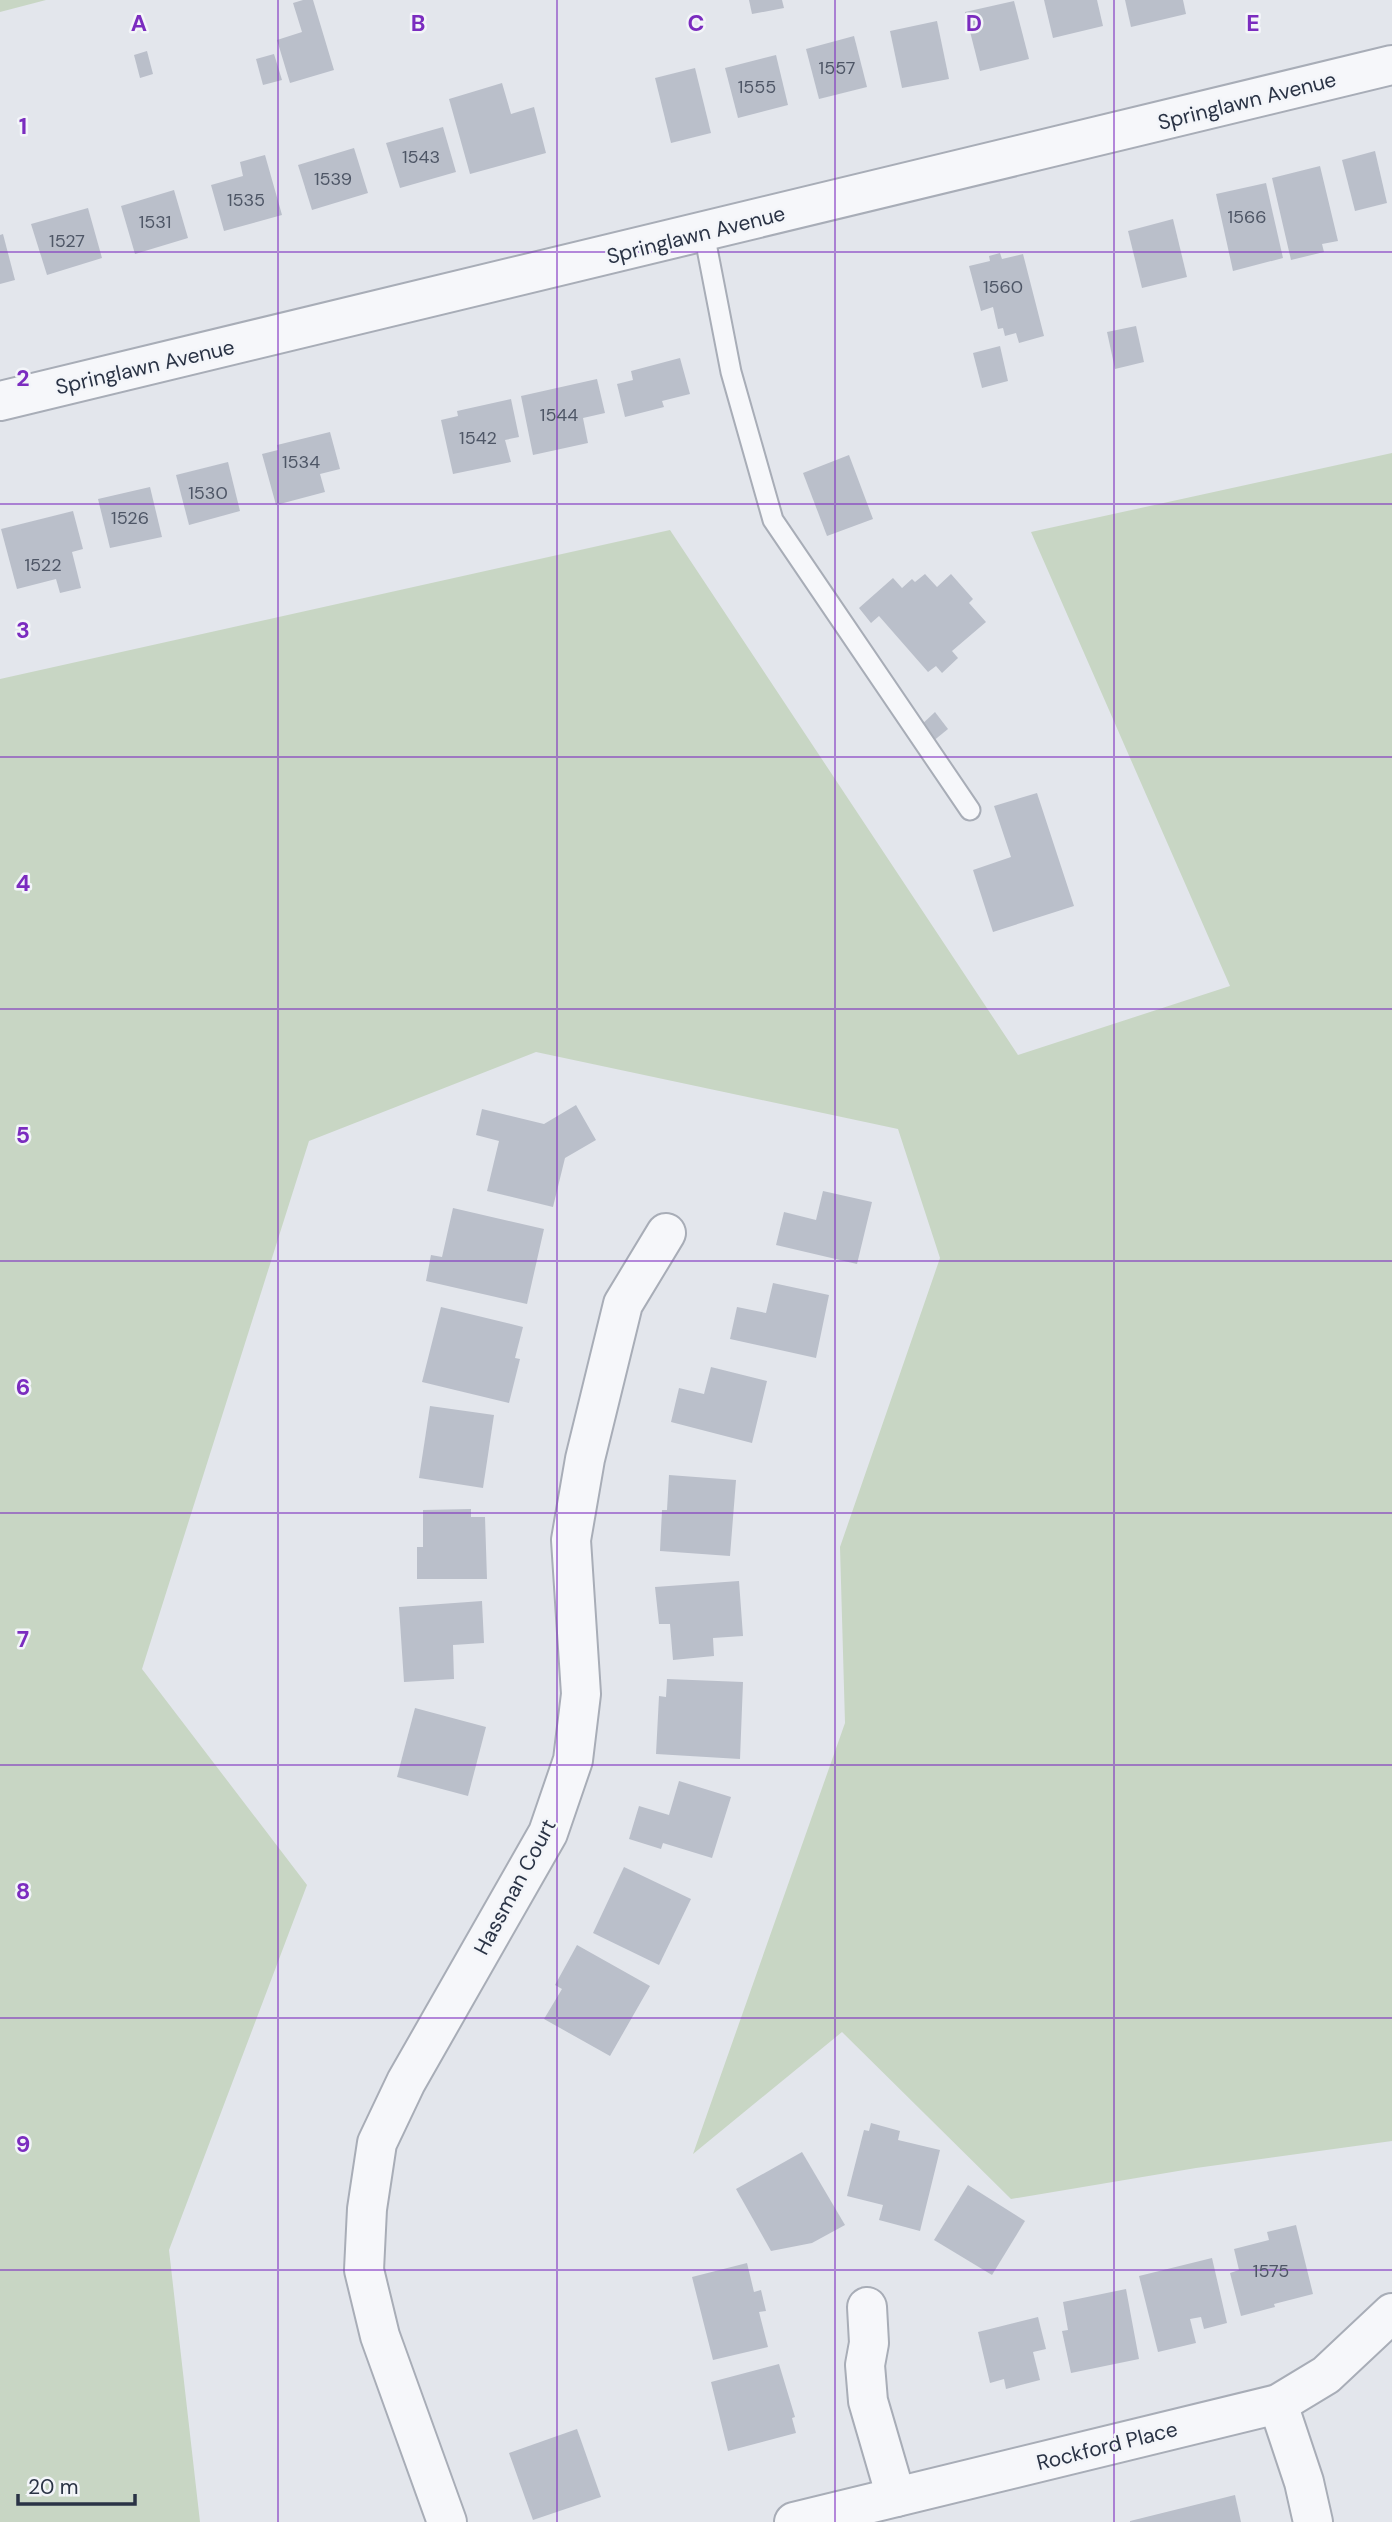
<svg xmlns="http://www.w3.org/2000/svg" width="1392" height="2522" viewBox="0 0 1392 2522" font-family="'DM Sans',sans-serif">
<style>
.green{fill:#c8d6c4}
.building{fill:#babfca}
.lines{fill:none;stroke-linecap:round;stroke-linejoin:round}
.service-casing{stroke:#a8adb7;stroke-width:23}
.minor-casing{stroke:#a8adb7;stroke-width:42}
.service{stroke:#f6f7fa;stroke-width:19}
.minor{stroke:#f6f7fa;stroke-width:38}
.grid{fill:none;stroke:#7b2cbf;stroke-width:2;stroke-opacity:0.55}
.labels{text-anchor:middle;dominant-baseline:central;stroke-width:5;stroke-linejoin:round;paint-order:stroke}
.number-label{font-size:18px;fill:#4e5666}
.street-label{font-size:21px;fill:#2a3345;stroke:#f3f5f9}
.grid-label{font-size:23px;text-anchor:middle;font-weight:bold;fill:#7b2cbf;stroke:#f3f5f9;stroke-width:5;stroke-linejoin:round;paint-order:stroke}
</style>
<rect width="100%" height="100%" fill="#e3e6ec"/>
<g class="green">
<polygon points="0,0 46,0 0,12"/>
<polygon points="1392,453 1392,2141 1196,2168 1011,2199 842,2032 693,2154 845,1723 840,1547 940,1258 898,1129 536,1052 309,1141 142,1669 307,1885 169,2250 200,2522 0,2522 0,679 670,530 1018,1055 1230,986 1031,532"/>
</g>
<g class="building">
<polygon points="303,0 313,0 334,70 290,83 277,40 302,32 293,3"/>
<polygon points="749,0 782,0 784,8 752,14"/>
<polygon points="1044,0 1097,0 1103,26 1053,38"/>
<polygon points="1125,0 1183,0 1186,14 1131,27"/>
<polygon points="1014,1 1029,59 980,71 965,12"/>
<polygon points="937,21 949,79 902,88 890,31"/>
<polygon points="854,36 867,87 819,99 806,49"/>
<polygon points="147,51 153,74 140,78 134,55"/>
<polygon points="274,54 282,80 263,85 256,59"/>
<polygon points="776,55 788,105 738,118 725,68"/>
<polygon points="695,68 711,133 671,143 655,78"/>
<polygon points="502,83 511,114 534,107 546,153 470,174 449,99"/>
<polygon points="443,127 456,172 400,188 386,143"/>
<polygon points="354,148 368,193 312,210 298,165"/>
<polygon points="1375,151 1387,203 1355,211 1342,160"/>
<polygon points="265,155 282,215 224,231 211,185 243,176 240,162"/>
<polygon points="1320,166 1338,241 1322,244 1324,252 1291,260 1272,178"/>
<polygon points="1266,183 1283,258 1233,271 1216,194"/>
<polygon points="174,190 188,238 135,254 121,206"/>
<polygon points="88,208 102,258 47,275 31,224"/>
<polygon points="1173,219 1187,277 1142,288 1128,231"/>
<polygon points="3,234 15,280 0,284 0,235"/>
<polygon points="1000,253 1002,259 1023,254 1044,336 1019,343 1016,333 1005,336 1003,328 998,329 993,307 981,311 969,266 990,261 989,256"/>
<polygon points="1136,326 1144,362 1115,369 1107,332"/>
<polygon points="1000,346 1008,381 982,388 973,353"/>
<polygon points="680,358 690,394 662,401 664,407 625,417 617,384 633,380 631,371"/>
<polygon points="597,379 605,413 583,418 588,443 533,455 521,396"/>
<polygon points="511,399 519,437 505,440 511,462 453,474 441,420 458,416 457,411"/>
<polygon points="330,432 340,469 320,474 325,492 276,505 262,454 278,450 277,445"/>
<polygon points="849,455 873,519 827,536 803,473"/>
<polygon points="228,462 240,511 189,525 176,475"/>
<polygon points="150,487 162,537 110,548 98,499"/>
<polygon points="73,511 83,549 72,552 81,588 60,593 56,579 17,589 1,529"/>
<polygon points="925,574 937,587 951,574 973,599 969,603 986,622 952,651 958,658 942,673 936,666 928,672 879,616 871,623 859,608 893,578 902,588 912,579 915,582"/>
<polygon points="935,712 948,729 932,742 919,727"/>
<polygon points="1037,793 1074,906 993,932 973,870 1011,857 994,806"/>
<polygon points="576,1105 596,1140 565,1158 553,1207 487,1191 499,1141 476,1135 482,1109 544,1124"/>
<polygon points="823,1191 872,1202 857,1264 776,1245 784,1212 816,1220"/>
<polygon points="453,1208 544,1229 527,1304 426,1281 431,1255 442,1257"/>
<polygon points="773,1283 829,1295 816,1358 730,1339 737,1307 766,1313"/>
<polygon points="441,1307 523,1327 515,1358 520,1359 509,1403 422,1382"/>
<polygon points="711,1367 767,1381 752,1443 671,1422 679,1388 704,1394"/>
<polygon points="430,1406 494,1415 483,1488 419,1478"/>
<polygon points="669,1475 736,1480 730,1556 660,1551 662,1510 667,1510"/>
<polygon points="471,1509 471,1517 485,1517 487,1579 417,1579 417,1547 423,1547 423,1510"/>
<polygon points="739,1581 743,1636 713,1638 714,1656 673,1660 670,1624 659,1624 655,1587"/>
<polygon points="482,1601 484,1643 453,1645 454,1679 404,1682 399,1607"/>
<polygon points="667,1679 743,1682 740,1759 656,1754 659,1696 666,1697"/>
<polygon points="415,1708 486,1727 468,1796 397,1777"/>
<polygon points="679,1781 731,1797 712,1858 663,1843 661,1849 629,1839 639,1806 669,1815"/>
<polygon points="624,1867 691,1899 659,1965 593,1933"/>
<polygon points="577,1945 650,1986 610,2056 544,2019 562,1989 555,1985"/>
<polygon points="871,2123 900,2131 898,2140 940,2150 920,2231 879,2220 883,2205 847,2196 864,2130 869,2131"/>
<polygon points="802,2152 845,2225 812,2243 771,2251 736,2189"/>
<polygon points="968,2185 1025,2221 992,2275 934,2240"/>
<polygon points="1296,2225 1313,2294 1274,2304 1275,2307 1241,2316 1230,2273 1239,2270 1234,2249 1269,2240 1267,2232"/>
<polygon points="1212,2258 1227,2323 1204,2329 1201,2317 1190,2319 1196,2343 1158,2352 1139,2276"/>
<polygon points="747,2263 754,2292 761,2290 766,2311 759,2312 768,2347 713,2360 692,2277"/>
<polygon points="1126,2289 1139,2359 1071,2373 1062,2331 1068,2330 1063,2302"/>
<polygon points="1038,2317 1046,2349 1033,2352 1040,2380 1006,2389 1004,2379 990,2383 978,2332"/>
<polygon points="779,2364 795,2417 792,2418 796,2433 728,2451 711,2382"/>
<polygon points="577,2429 601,2497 533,2520 509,2453"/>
<polygon points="1235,2495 1241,2522 1130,2522 1130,2521"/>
</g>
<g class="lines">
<g class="service-casing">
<polyline id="service" points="704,233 731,372 773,520 970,810"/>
</g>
<g class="minor-casing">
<g id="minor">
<polyline points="0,401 1392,65"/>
<polyline points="867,2307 869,2343 865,2365 868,2401 896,2497"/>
<polyline points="1278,2404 1304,2482 1313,2522"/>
<polyline points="447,2522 380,2336 364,2270 367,2209 377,2143 406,2082 548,1833 573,1760 581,1694 571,1540 585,1459 623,1304 666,1233"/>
<polyline points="794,2522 1278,2404 1326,2375 1392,2313"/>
</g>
</g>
<use href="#service" class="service"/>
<use href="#minor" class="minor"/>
</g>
<path class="grid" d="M278 0V2522M557 0V2522M835 0V2522M1114 0V2522M0 252H1392M0 504H1392M0 757H1392M0 1009H1392M0 1261H1392M0 1513H1392M0 1765H1392M0 2018H1392M0 2270H1392"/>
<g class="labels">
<g class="number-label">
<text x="837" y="68">1557</text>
<text x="757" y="87">1555</text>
<text x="421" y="157">1543</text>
<text x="333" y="179">1539</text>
<text x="246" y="200">1535</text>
<text x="1247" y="217">1566</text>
<text x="155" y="222">1531</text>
<text x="67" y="241">1527</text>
<text x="1003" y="287">1560</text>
<text x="559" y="415">1544</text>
<text x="478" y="438">1542</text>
<text x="301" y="462">1534</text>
<text x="208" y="493">1530</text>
<text x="130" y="518">1526</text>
<text x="43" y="565">1522</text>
<text x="1271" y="2271">1575</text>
</g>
<g class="street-label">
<text transform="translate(1247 101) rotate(-14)">Springlawn Avenue</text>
<text transform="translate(696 235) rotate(-14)">Springlawn Avenue</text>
<text transform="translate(145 367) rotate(-13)">Springlawn Avenue</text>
<text transform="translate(515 1887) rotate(-62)">Hassman Court</text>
<text transform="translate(1107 2446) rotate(-14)">Rockford Place</text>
</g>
</g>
<g class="grid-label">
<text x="139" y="31">A</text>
<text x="418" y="31">B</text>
<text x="696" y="31">C</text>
<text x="974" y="31">D</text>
<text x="1253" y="31">E</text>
<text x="23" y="134">1</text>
<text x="23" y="386">2</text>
<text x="23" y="638">3</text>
<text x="23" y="891">4</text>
<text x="23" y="1143">5</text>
<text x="23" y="1395">6</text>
<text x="23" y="1647">7</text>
<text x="23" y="1899">8</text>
<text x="23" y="2152">9</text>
</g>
<path d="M18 2494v10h117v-10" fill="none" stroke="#2a3345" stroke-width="3.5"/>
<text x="28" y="2494" font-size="21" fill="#2a3345" stroke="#f3f5f9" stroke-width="5" paint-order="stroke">20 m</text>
</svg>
